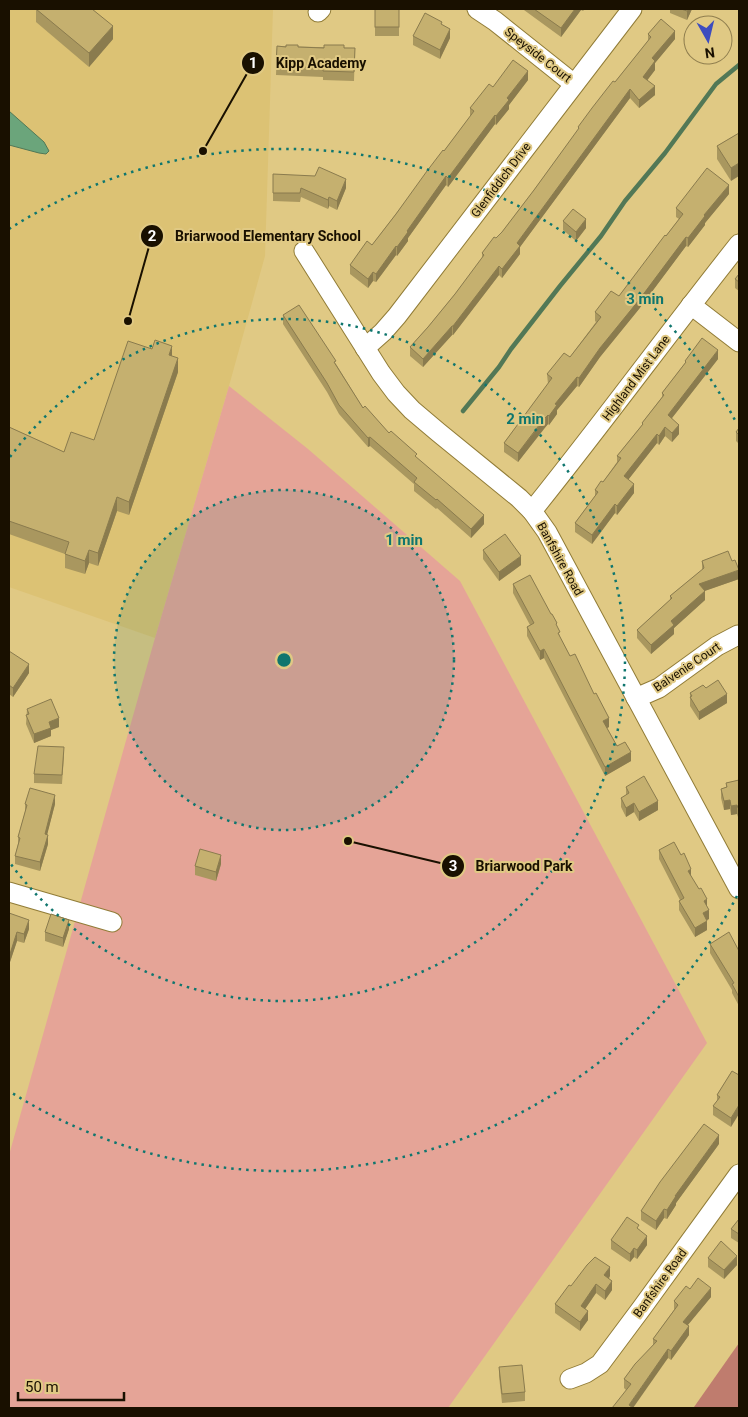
<svg xmlns="http://www.w3.org/2000/svg" width="748" height="1417" viewBox="0 0 748 1417" font-family="Roboto,sans-serif">
<style>
.built{fill:#dcc274}
.green{fill:#e5a497}
.forest{fill:#bf7c6e}
.water{fill:#6ba57b;stroke:#527856}
.lines{fill:none;stroke-linecap:round;stroke-linejoin:round}
.stream{stroke:#527856;stroke-width:4.5}
.minor-casing{stroke:#917c37;stroke-width:21}
.minor{stroke:#fff;stroke-width:19}
.wall{fill:#a9975f}
.shaded-wall{fill:#8a7b4e}
.building{fill:#c5b06f;stroke:#8a7b4e}
.ring{fill:none;stroke:#0f766e;stroke-width:2.5;stroke-dasharray:2.5 5}
.labels{text-anchor:middle;dominant-baseline:central;stroke-width:4;stroke-linejoin:round;paint-order:stroke}
.street-label{font-size:12px;fill:#191000;stroke:#e0c984}
.centre{fill:#0f766e;stroke:#e0c984;stroke-width:2.5}
.ring-label{font-size:15px;text-anchor:middle;font-weight:bold;fill:#0f766e;stroke:#e0c984;stroke-width:4;stroke-linejoin:round;paint-order:stroke}
.leader{fill:none;stroke:#191000;stroke-width:2}
.callout-dot{fill:#191000;stroke:#e0c984;stroke-width:2}
.mark-label{font-size:15px;text-anchor:middle;font-weight:bold;fill:#fff}
.callout-label{font-size:14px;text-anchor:middle;font-weight:bold;fill:#191000;stroke:#e0c984;stroke-width:4;stroke-linejoin:round;paint-order:stroke}
</style>
<rect width="100%" height="100%" fill="#e0c984"/>
<polygon class="built" points="9,9 273,9 265,256 229,386 155,638 9,587"/>
<polygon class="green" points="229,386 308,449 460,581 707,1043 448,1408 9,1408 9,1155 155,638"/>
<polygon class="forest" points="739,1343 739,1408 694,1408 694,1407"/>
<polygon class="water" points="9,111 44,142 49,151 46,154 39,153 9,145"/>
<g class="lines">
<polyline class="stream" points="463,411 499,367 511,349 560,286 601,236 625,201 665,153 716,84 739,65"/>
<g class="minor-casing">
<g id="minor">
<polyline points="477,9 495,21 574,84"/>
<polyline points="318,12 321,9"/>
<polyline points="304,251 381,373 396,393 412,410 438,432 519,498 532,511 547,532 739,889"/>
<polyline points="691,305 739,342"/>
<polyline points="365,348 383,332 397,316 632,9"/>
<path d="M532 511C603 423 669 332 739 244"/>
<polyline points="636,698 659,688 717,646 738,635"/>
<polyline points="9,892 112,922"/>
<polyline points="570,1379 586,1373 600,1364 641,1309 739,1174"/>
</g>
</g>
<use href="#minor" class="minor"/>
</g>
<g class="wall">
<polygon points="36,9 113,39 89,67 36,22"/>
<rect x="375" y="9" width="24" height="27"/>
<polygon points="524,9 585,9 583,11 581,10 561,37 524,10"/>
<polygon points="670,9 692,9 687,20 670,13"/>
<polygon points="442,25 450,38 440,59 413,45 413,36"/>
<polygon points="648,34 675,39 655,63 655,70 647,80 655,95 639,108 630,98 520,247 520,254 502,278 499,275 453,335 452,335 423,367 410,356 410,347 428,327 455,294 482,259 482,253 502,232 534,190 578,130 578,127 615,82 648,41"/>
<polygon points="277,46 355,48 354,81 323,80 323,77 276,75"/>
<polygon points="528,80 509,105 509,109 496,125 495,124 448,187 446,185 408,238 408,241 397,256 396,255 376,282 373,281 368,288 350,274 350,265 372,245 470,117 470,108 493,87"/>
<polygon points="739,133 731,181 717,159 717,146"/>
<polygon points="273,174 346,188 337,210 329,206 328,209 301,197 300,202 273,201"/>
<polygon points="729,194 705,223 705,225 688,247 686,246 639,309 600,357 579,387 577,386 557,410 557,414 549,425 548,424 543,429 518,462 504,452 504,443 548,384 547,374 570,357 596,322 595,321 595,312 619,296 679,219 676,217 676,208"/>
<polygon points="563,221 586,228 576,241 563,230"/>
<polygon points="739,274 739,291 735,288 735,279"/>
<polygon points="283,315 336,364 363,408 389,433 417,458 484,524 471,538 437,508 436,509 414,491 414,484 370,446 368,447 339,414 327,392 283,324"/>
<polygon points="172,356 178,372 129,515 117,511 98,566 89,563 85,574 65,568 65,554 9,534 9,427 64,452 94,440"/>
<polygon points="718,359 672,418 679,434 672,442 665,436 659,445 657,443 628,480 634,493 617,515 615,513 592,544 575,532 575,523 595,496 595,490 603,482 617,462 617,456 642,425 642,423 662,397 662,393 685,363 685,361"/>
<polygon points="739,428 739,444 736,441 736,432"/>
<polygon points="483,550 521,565 499,581 483,559"/>
<polygon points="702,561 739,579 704,591 705,600 674,628 674,634 651,654 637,638 637,630 670,600 670,596 702,570"/>
<polygon points="513,584 557,627 560,637 570,656 609,727 607,728 617,746 631,761 605,776 544,658 540,660 527,636 527,627 530,625 513,593"/>
<polygon points="9,651 29,673 13,697 9,694"/>
<polygon points="706,688 727,703 699,720 690,706 690,693"/>
<polygon points="27,709 59,727 51,730 51,736 34,743 26,724"/>
<polygon points="64,756 62,784 34,783 34,774"/>
<polygon points="739,780 738,817 737,814 731,815 730,809 724,810 721,798 721,789 726,787 726,783"/>
<polygon points="626,787 658,810 639,821 634,812 626,817 621,807 621,798 626,795"/>
<polygon points="25,804 55,804 47,834 48,844 40,871 15,864 15,856 18,844 18,837 25,812"/>
<polygon points="659,850 691,876 707,907 709,919 706,920 707,930 695,937 679,910 679,901 680,900 659,859"/>
<polygon points="221,864 216,881 195,875 195,866"/>
<polygon points="9,913 29,929 24,943 17,941 10,962 10,969 9,974"/>
<polygon points="69,929 63,947 45,941 45,932"/>
<polygon points="710,944 739,951 739,1006 732,993 732,990 710,953"/>
<polygon points="732,1071 731,1127 713,1115 713,1106 717,1101 717,1095"/>
<polygon points="719,1144 676,1203 676,1205 667,1219 664,1218 656,1230 641,1220 641,1211"/>
<polygon points="739,1219 739,1243 731,1238 731,1229"/>
<polygon points="639,1229 647,1245 637,1259 634,1257 630,1262 611,1249 611,1240"/>
<polygon points="708,1258 737,1265 724,1279 708,1267"/>
<polygon points="610,1276 609,1279 612,1290 605,1300 596,1293 585,1309 588,1320 580,1331 555,1313 555,1304 571,1286"/>
<polygon points="690,1289 711,1297 687,1325 689,1335 671,1360 668,1358 626,1390 624,1388 624,1379 653,1345 653,1339 674,1310 674,1301"/>
<polygon points="499,1367 525,1392 525,1401 502,1403 499,1376"/>
</g>
<g class="shaded-wall">
<polygon points="575,9 581,9 581,10 561,37 561,28"/>
<polygon points="688,9 692,9 687,20 687,11"/>
<polygon points="113,26 113,39 89,67 89,53"/>
<polygon points="450,29 450,38 440,59 440,50"/>
<polygon points="675,31 675,39 655,63 655,70 643,86 643,77 652,58"/>
<polygon points="528,71 528,80 509,105 509,109 496,125 496,116 507,98"/>
<polygon points="655,86 655,95 639,108 639,100"/>
<polygon points="630,89 630,98 520,247 520,254 502,278 502,269 517,243"/>
<polygon points="495,115 495,124 448,187 448,178"/>
<polygon points="739,163 739,176 731,181 731,168"/>
<polygon points="446,176 446,185 408,238 408,241 397,256 397,247 407,231"/>
<polygon points="346,179 346,188 337,210 337,201"/>
<polygon points="729,185 729,194 705,223 705,225 688,247 688,238 704,215"/>
<polygon points="329,197 329,206 328,209 328,200"/>
<polygon points="586,219 586,228 576,241 576,232"/>
<polygon points="686,237 686,246 639,309 600,357 579,387 579,378 600,348"/>
<polygon points="396,246 396,255 376,282 376,274"/>
<polygon points="499,266 499,275 453,335 453,326"/>
<polygon points="373,272 373,281 368,288 368,279"/>
<polygon points="452,326 452,335 423,367 423,359"/>
<polygon points="172,346 172,359 169,355"/>
<polygon points="718,350 718,359 668,423 668,415"/>
<polygon points="178,358 178,372 129,515 129,502"/>
<polygon points="577,377 577,386 557,410 557,414 549,425 549,416 555,404"/>
<polygon points="548,415 548,424 518,462 518,453"/>
<polygon points="679,425 679,434 672,442 672,433"/>
<polygon points="665,427 665,436 659,445 659,436"/>
<polygon points="657,434 657,443 624,485 624,476"/>
<polygon points="370,437 370,446 368,447 368,438"/>
<polygon points="634,484 634,493 617,515 617,506"/>
<polygon points="117,497 117,511 98,566 98,553"/>
<polygon points="615,504 615,513 592,544 592,535"/>
<polygon points="484,515 484,524 471,538 471,529"/>
<polygon points="89,550 89,563 85,574 85,561"/>
<polygon points="521,556 521,565 499,581 499,572"/>
<polygon points="739,570 739,579 699,593 699,584"/>
<polygon points="705,591 705,600 674,628 674,634 651,654 651,645 671,621"/>
<polygon points="544,649 544,658 540,660 540,651"/>
<polygon points="29,664 29,673 13,697 13,688"/>
<polygon points="727,694 727,703 699,720 699,712"/>
<polygon points="59,718 59,727 51,730 51,736 34,743 34,734 49,722"/>
<polygon points="609,718 609,727 603,730 603,721"/>
<polygon points="631,752 631,761 605,776 605,767"/>
<polygon points="55,795 55,804 45,843 45,834"/>
<polygon points="730,800 730,809 724,810 724,801"/>
<polygon points="658,801 658,810 639,821 639,812"/>
<polygon points="634,803 634,812 626,817 626,808"/>
<polygon points="737,805 737,814 731,815 731,806"/>
<rect x="738" y="808" width="1" height="9"/>
<polygon points="48,835 48,844 40,871 40,862"/>
<polygon points="221,855 221,864 216,881 216,872"/>
<polygon points="691,869 691,878 688,871"/>
<polygon points="707,899 707,908 704,901"/>
<polygon points="709,910 709,919 703,922 703,913"/>
<polygon points="29,920 29,929 24,943 24,934"/>
<polygon points="69,920 69,929 63,947 63,938"/>
<polygon points="707,921 707,930 695,937 695,928"/>
<polygon points="17,932 17,941 10,962 10,969 9,974 9,957"/>
<polygon points="739,1105 739,1114 731,1127 731,1118"/>
<polygon points="719,1135 719,1144 676,1203 676,1205 667,1219 667,1210 675,1196"/>
<polygon points="664,1209 664,1218 656,1230 656,1221"/>
<polygon points="647,1236 647,1245 637,1259 637,1250"/>
<polygon points="634,1248 634,1257 630,1262 630,1254"/>
<polygon points="737,1256 737,1265 724,1279 724,1270"/>
<polygon points="610,1267 610,1276 604,1284 604,1275"/>
<polygon points="612,1281 612,1290 605,1300 605,1291"/>
<polygon points="596,1284 596,1293 581,1315 581,1306"/>
<polygon points="711,1288 711,1297 683,1331 683,1322"/>
<polygon points="588,1311 588,1320 580,1331 580,1322"/>
<polygon points="689,1326 689,1335 671,1360 671,1351"/>
<polygon points="668,1349 668,1358 633,1408 629,1405"/>
</g>
<g class="building">
<polygon points="36,9 92,9 113,26 89,53"/>
<rect x="375" y="9" width="24" height="18"/>
<polygon points="534,9 575,9 561,28"/>
<polygon points="681,9 688,9 687,11"/>
<polygon points="425,13 442,22 441,24 450,29 440,50 413,36"/>
<polygon points="661,19 675,31 652,58 655,61 643,77 655,86 639,100 630,89 517,243 520,246 502,269 499,266 453,326 452,326 423,359 410,347 428,327 455,294 484,255 482,253 494,237 496,238 502,232 534,190 579,128 578,127 592,108 613,81 615,82 651,37 648,34"/>
<polygon points="286,45 298,45 298,47 324,48 324,45 344,45 344,48 355,48 354,72 323,71 323,68 276,66 277,46 286,47"/>
<polygon points="513,60 528,71 507,98 509,100 496,116 495,115 448,178 446,176 407,231 408,232 397,247 396,246 376,274 373,272 368,279 350,265 367,241 372,245 396,214 427,171 443,150 444,151 474,111 470,108 489,84 493,87"/>
<polygon points="739,133 739,163 731,168 717,146"/>
<polygon points="319,167 346,179 337,201 329,197 328,200 301,188 300,193 273,193 273,174 315,176"/>
<polygon points="707,168 729,185 704,215 705,216 688,238 686,237 639,300 600,348 579,378 577,377 555,404 557,405 549,416 548,415 543,420 518,453 504,443 552,378 547,374 564,353 570,357 601,317 595,312 611,291 619,296 665,235 666,236 683,214 676,208"/>
<polygon points="573,209 586,219 576,232 563,221"/>
<polygon points="739,274 739,282 735,279"/>
<polygon points="299,305 336,361 334,362 363,408 365,406 389,433 391,431 417,454 415,456 484,515 471,529 437,499 436,500 414,482 417,478 370,437 368,438 339,405 327,383 283,315"/>
<polygon points="702,338 718,350 668,415 679,425 672,433 665,427 659,436 657,434 624,476 634,484 617,506 615,504 592,535 575,523 598,492 595,490 601,481 603,482 621,458 617,456 643,424 642,423 664,395 662,393 686,362 685,361"/>
<polygon points="155,340 172,346 169,355 178,358 129,502 117,497 98,553 89,550 85,561 65,554 69,542 9,521 9,427 64,452 71,432 94,440 128,341 152,349"/>
<polygon points="739,428 739,435 736,432"/>
<polygon points="505,534 521,556 499,572 483,550"/>
<polygon points="728,551 732,561 735,560 739,570 699,584 705,591 671,621 674,625 651,645 637,630 672,598 670,596 704,568 702,561"/>
<polygon points="530,575 551,614 552,614 557,623 556,624 560,632 558,633 570,656 575,654 594,694 596,693 609,718 603,721 617,746 625,742 631,752 605,767 544,649 540,651 527,627 534,623 513,584"/>
<polygon points="9,651 29,664 13,688 9,685"/>
<polygon points="718,680 727,694 699,712 690,697 692,696 690,693 703,685 706,688"/>
<polygon points="51,699 59,718 49,722 51,728 34,734 26,715 29,714 27,709"/>
<polygon points="38,746 64,747 62,775 34,774"/>
<polygon points="644,776 658,801 639,812 634,803 626,808 621,798 629,793 626,787"/>
<polygon points="739,780 739,808 738,808 737,805 731,806 730,800 724,801 721,789 727,787 726,783"/>
<polygon points="30,788 55,795 45,834 48,835 40,862 15,856 20,838 18,837 27,805 25,804"/>
<polygon points="674,842 681,855 684,853 691,869 688,871 699,889 701,888 707,899 704,901 709,910 703,913 707,921 695,928 679,901 684,898 659,850"/>
<polygon points="200,849 221,855 216,872 195,866"/>
<polygon points="9,913 29,920 24,934 17,932 9,957"/>
<polygon points="51,914 69,920 63,938 45,932"/>
<polygon points="729,932 739,951 739,997 732,984 734,983 710,944"/>
<polygon points="732,1071 739,1075 739,1105 731,1118 713,1106 720,1097 717,1095"/>
<polygon points="704,1124 719,1135 675,1196 676,1196 667,1210 664,1209 656,1221 641,1211 660,1182"/>
<polygon points="627,1217 639,1225 637,1228 647,1236 637,1250 634,1248 630,1254 611,1240"/>
<polygon points="739,1219 739,1234 731,1229"/>
<polygon points="721,1241 737,1256 724,1270 708,1258"/>
<polygon points="595,1257 610,1267 604,1275 612,1281 605,1291 596,1284 581,1306 588,1311 580,1322 555,1304 569,1285 571,1286 587,1265"/>
<polygon points="698,1278 711,1288 683,1322 689,1326 671,1351 668,1349 629,1405 633,1408 612,1408 631,1384 624,1379 635,1364 657,1341 653,1339 678,1305 674,1301 686,1286 690,1289"/>
<polygon points="522,1365 525,1392 502,1394 499,1367"/>
</g>
<circle cx="284" cy="660" r="170" fill="#0f766e" fill-opacity=".12"/>
<g class="ring">
<circle cx="284" cy="660" r="170"/>
<path d="M10 457A341 341 0 1 1 10 863"/>
<path d="M737 896A511 511 0 0 1 9 1091M9 229A511 511 0 0 1 737 424"/>
</g>
<g class="labels">
<g class="street-label">
<text transform="translate(538 55) rotate(38)">Speyside Court</text>
<text transform="translate(501 180) rotate(-53)">Glenfiddich Drive</text>
<text transform="translate(636 378) rotate(-53)">Highland Mist Lane</text>
<text transform="translate(560 559) rotate(61)">Banfshire Road</text>
<text transform="translate(687 667) rotate(-34)">Balvenie Court</text>
<text transform="translate(660 1283) rotate(-54)">Banfshire Road</text>
</g>
</g>
<circle cx="284" cy="660" r="8" class="centre"/>
<g class="ring-label">
<text x="645" y="304">3 min</text>
<text x="525" y="424">2 min</text>
<text x="404" y="545">1 min</text>
</g>
<path class="leader" d="M203 151L253 63M128 321L152 236M348 841L453 866"/>
<g class="callout-dot">
<circle cx="203" cy="151" r="5"/>
<circle cx="128" cy="321" r="5"/>
<circle cx="348" cy="841" r="5"/>
<circle cx="253" cy="63" r="12"/>
<circle cx="152" cy="236" r="12"/>
<circle cx="453" cy="866" r="12"/>
</g>
<g class="mark-label">
<text x="253" y="68">1</text>
<text x="152" y="241">2</text>
<text x="453" y="871">3</text>
</g>
<g class="callout-label">
<text x="321" y="68">Kipp Academy</text>
<text x="268" y="241">Briarwood Elementary School</text>
<text x="524" y="871">Briarwood Park</text>
</g>
<rect width="748" height="1417" fill="none" stroke="#191000" stroke-width="20"/>
<g transform="translate(708 40) rotate(172)"><circle r="24" fill="#e0c984" stroke="#907f4f"/>
<path d="M0-4L9 19L0 12L-9 19Z" fill="#3d4cbf"/>
<text y="-8" font-size="14" font-weight="bold" text-anchor="middle" fill="#191000">N</text>
</g>
<path d="M18 1392v8h106v-8" fill="none" stroke="#191000" stroke-width="2.5"/>
<text x="25" y="1392" font-size="15" fill="#191000" stroke="#e0c984" stroke-width="4" paint-order="stroke">50 m</text>
</svg>
